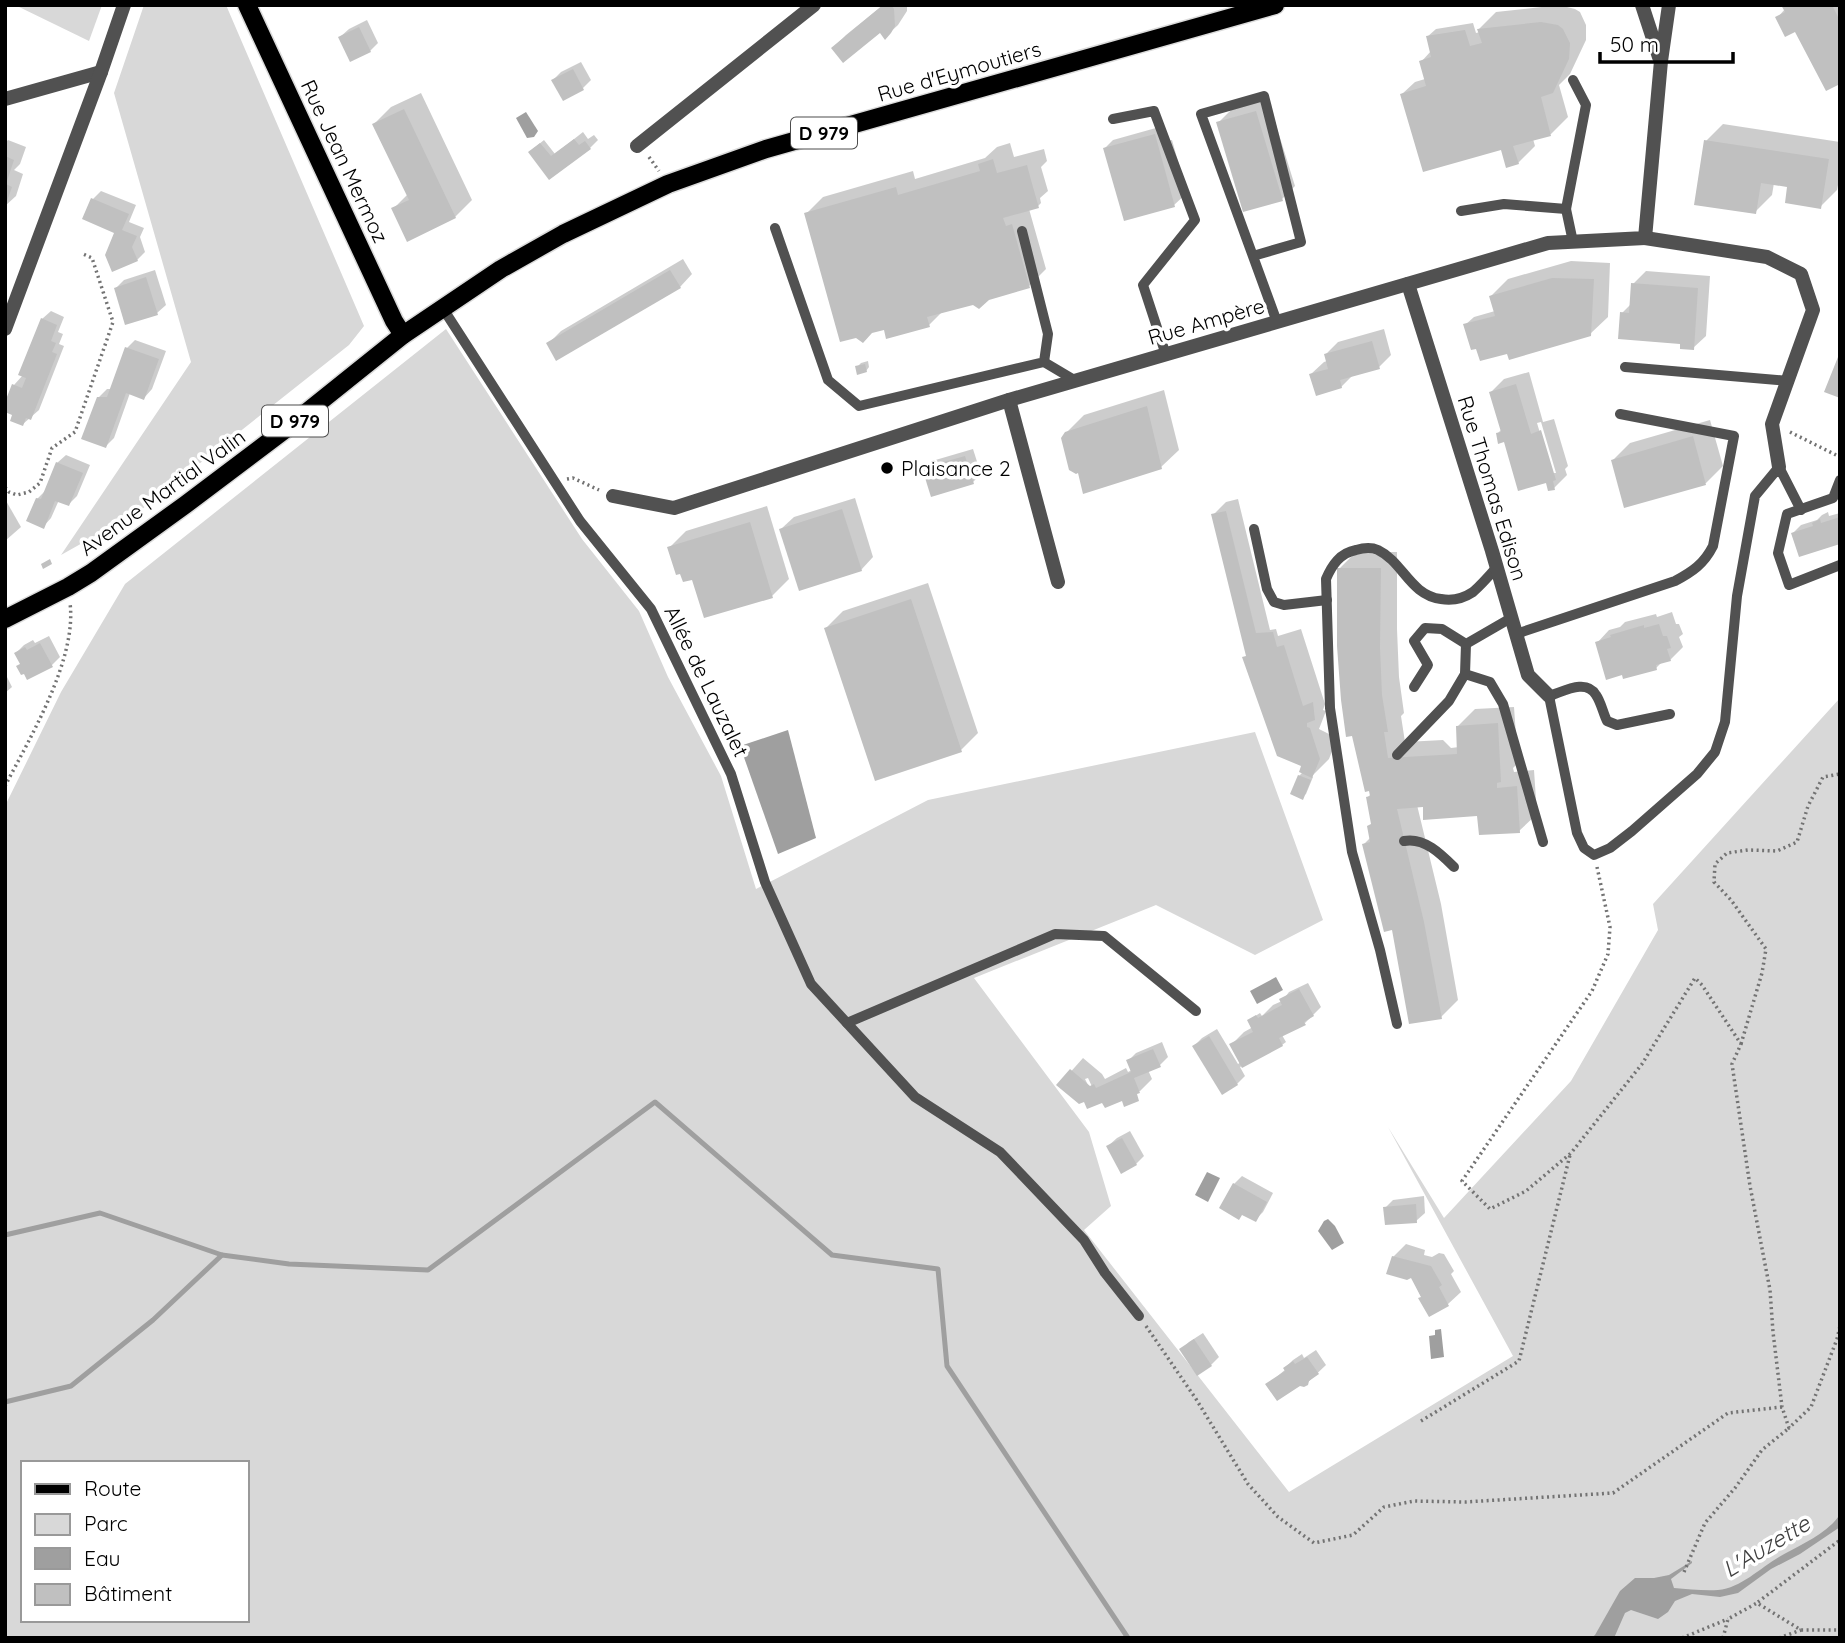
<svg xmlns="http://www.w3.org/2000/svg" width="1845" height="1643" viewBox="0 0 1845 1643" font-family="Quicksand,sans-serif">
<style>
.green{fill:#d8d8d8;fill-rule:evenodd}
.water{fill:#9f9f9f}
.shadow{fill:#0003;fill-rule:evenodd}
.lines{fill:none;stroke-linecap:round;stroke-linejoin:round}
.stream{stroke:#9f9f9f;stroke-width:5}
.building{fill:#c0c0c0}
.primary-casing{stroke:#dbdbdb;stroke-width:21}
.path{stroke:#737373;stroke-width:3.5;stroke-dasharray:2 3.5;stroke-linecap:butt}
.lane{stroke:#515151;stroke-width:10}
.street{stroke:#515151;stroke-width:14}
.primary{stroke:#000;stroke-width:18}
.poi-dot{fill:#000;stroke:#fff;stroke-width:2.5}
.labels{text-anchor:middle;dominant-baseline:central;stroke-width:7;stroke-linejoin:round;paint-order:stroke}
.shield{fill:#fff;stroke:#4c4c4c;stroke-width:2}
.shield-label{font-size:19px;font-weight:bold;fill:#000}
.street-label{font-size:21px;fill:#000;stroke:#fff}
.poi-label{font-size:21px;fill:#000;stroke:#fff;text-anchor:start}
.water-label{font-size:23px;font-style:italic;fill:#404040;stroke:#fff}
</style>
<rect width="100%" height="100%" fill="#fff"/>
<g class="green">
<polygon points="15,5 102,5 89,41"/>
<polygon points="144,5 226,5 364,326 349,345 141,510 61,555 191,362 114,93"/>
<path d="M446 329 582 539 639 611 668 677 721 776 756 889 928 800 1255 732 1323 920 1255 955 1156 905 974 978 1089 1132 1111 1206 1084 1230 1289 1492 1513 1356 1388 1127 1444 1218 1571 1081 1658 930 1653 904 1840 698V1638H5V806L61 692 125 584ZM23 1463H247V1620H23Z"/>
</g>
<g class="water">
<polygon points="526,112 538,131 534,137 527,138 516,118"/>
<polygon points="788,730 816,838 778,854 740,746"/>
<polygon points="1276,977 1283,990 1257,1004 1250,991"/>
<polygon points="1207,1172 1220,1178 1208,1202 1195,1195"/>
<polygon points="1328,1219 1335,1226 1344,1243 1332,1250 1318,1231 1324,1221"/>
<polygon points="1441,1329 1444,1357 1431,1359 1429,1336 1435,1335 1435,1330"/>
<path d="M1840 1514V1527L1800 1554 1771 1569 1738 1593 1720 1597 1692 1594 1675 1601 1668 1612 1658 1619 1631 1610 1625 1613 1614 1638H1591L1595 1635 1620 1591 1635 1578H1654L1669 1575 1692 1561V1563L1671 1579 1674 1588C1688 1589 1704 1591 1718 1590 1741 1588 1760 1568 1779 1557 1798 1546 1829 1533 1840 1514Z"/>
</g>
<g class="shadow">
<polygon points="883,5 907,5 907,11 898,25 885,37 880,30 833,48 846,35"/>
<polygon points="1559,5 1575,9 1580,12 1586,25 1586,40 1570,74 1559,85 1568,117 1551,134 1533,139 1535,146 1518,163 1502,148 1402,94 1415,82 1425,79 1421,62 1431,51 1427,37 1436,29 1473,23 1476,33 1480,32 1479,29 1496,12"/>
<polygon points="1783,5 1840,5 1840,82 1795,30 1777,18 1785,9"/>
<polygon points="367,20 378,43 370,51 340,37 349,29"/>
<polygon points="581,62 591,80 583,88 553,80 561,72"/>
<polygon points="421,93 472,200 455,217 394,208 408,194 374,124 391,107"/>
<polygon points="1268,99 1295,186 1282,199 1218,123 1231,110"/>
<polygon points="1723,124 1840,142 1840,175 1837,190 1820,207 1789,185 1774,183 1772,195 1755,212 1706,141"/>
<polygon points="1163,126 1167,141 1172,140 1187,193 1174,205 1105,148 1113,140"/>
<polygon points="583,132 588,139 594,135 598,140 590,148 549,178 533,149 544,140 555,154"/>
<polygon points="8,140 26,147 20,164 14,170 23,174 16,196 5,206 5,143"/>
<polygon points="1010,143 1014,157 1044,149 1047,161 1041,167 1048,191 1040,198 1041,203 1038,206 1029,209 1046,269 1029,286 943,311 929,325 885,328 806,214 823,197 913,171 915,179 985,158 997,147"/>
<polygon points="101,191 136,205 129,222 144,228 140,237 145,252 137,260 93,199"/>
<polygon points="683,259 692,274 680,287 548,344 561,331"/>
<polygon points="1571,261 1610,263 1608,317 1590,334 1508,352 1465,325 1474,317 1495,311 1491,296 1508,279"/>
<polygon points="155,270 166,305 157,313 126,323 116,288 124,280"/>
<polygon points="1646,271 1710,276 1706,336 1693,348 1622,313 1632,303 1633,284"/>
<polygon points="51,311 64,317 58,332 63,334 59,344 64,346 39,410 23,424 15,414 5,406 14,385 23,375 42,319"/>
<polygon points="1384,329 1391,355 1379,367 1354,374 1341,387 1311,374 1324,362 1327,361 1326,354 1338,342"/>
<polygon points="135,340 166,351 152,389 144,398 130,393 114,438 106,446 98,398 107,389 112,389 127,348"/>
<polygon points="868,361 869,367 866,371 857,367 861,363"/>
<path d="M1529 372 1543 422 1554 419 1568 466 1565 469 1567 475 1554 488 1498 433 1502 429 1491 392 1504 379ZM1541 422 1556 473H1552L1537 423Z"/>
<polygon points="1164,390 1179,450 1161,467 1066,433 1084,415"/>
<polygon points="1710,420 1723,466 1706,483 1625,506 1613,460 1630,443"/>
<polygon points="973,449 981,474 973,482 924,469 932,461"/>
<polygon points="66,455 90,465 77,496 69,504 59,500 51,518 43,527 37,499 46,490 57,463"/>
<polygon points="893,462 894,464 890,468 885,470 884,467 887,464"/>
<polygon points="855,498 873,557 861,570 781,529 794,517"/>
<polygon points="5,499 21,527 5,541"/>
<polygon points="1238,499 1270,630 1276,629 1278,636 1301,629 1325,704 1323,710 1326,711 1319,729 1329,734 1336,741 1329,759 1312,776 1313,777 1306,794 1302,797 1299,776 1303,772 1304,765 1247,655 1213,515 1226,502"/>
<polygon points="767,506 789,579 772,596 693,578 669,548 686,531"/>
<polygon points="1828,512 1829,516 1840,513 1840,542 1793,533 1801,525 1817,520 1822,515"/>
<polygon points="1356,552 1397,552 1397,629 1399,677 1404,713 1401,716 1405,742 1443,740 1451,748 1459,747 1457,727 1475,709 1514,707 1518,763 1513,768 1514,772 1534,770 1537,814 1519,831 1479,815 1424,805 1417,805 1441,904 1458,1000 1441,1017 1393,928 1364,844 1371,837 1372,823 1368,797 1371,794 1339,569"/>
<polygon points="928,583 978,733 961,750 826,628 843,611"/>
<polygon points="1672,612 1676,624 1679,624 1683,634 1679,637 1683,647 1670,660 1662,662 1656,668 1597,643 1609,630 1620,627 1625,622 1656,614 1657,617"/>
<polygon points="49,636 60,657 52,665 24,671 16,653 24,645 33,640 35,643"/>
<polygon points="5,677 7,677 12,687 5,693"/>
<polygon points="1308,983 1321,1007 1305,1023 1282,1035 1286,1042 1282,1045 1240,1067 1245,1076 1237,1084 1222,1092 1194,1046 1202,1038 1217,1029 1238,1064 1241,1062 1231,1045 1244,1032 1253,1027 1249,1020 1260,1013 1262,1016 1273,1005 1282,1001 1289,992"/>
<path d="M1162 1042 1168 1057 1160 1065 1148 1070 1152 1079 1140 1091 1106 1106 1103 1100 1088 1107 1085 1099 1079 1102 1059 1085 1083 1058 1102 1074 1105 1079 1126 1068 1128 1072 1132 1070 1128 1061 1136 1053ZM1088 1078 1094 1091H1091L1085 1079Z"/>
<polygon points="1130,1131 1144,1156 1136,1164 1108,1146 1117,1138"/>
<polygon points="1242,1176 1273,1193 1263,1212 1255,1220 1234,1184"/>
<polygon points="1424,1196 1425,1213 1416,1221 1385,1208 1393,1200"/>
<polygon points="1406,1244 1425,1250 1424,1255 1432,1257 1439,1253 1444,1254 1454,1271 1451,1274 1461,1292 1448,1304 1430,1315 1411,1276 1393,1257"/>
<polygon points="1203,1333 1219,1357 1211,1365 1181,1350 1189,1342"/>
<polygon points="1316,1350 1326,1365 1306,1384 1267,1385 1286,1369 1285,1368 1293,1360 1302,1354 1304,1358"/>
</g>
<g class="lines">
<g class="stream">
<polyline points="5,1235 100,1213 222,1255"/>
<polyline points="5,1402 71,1386 153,1320 222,1255 289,1264 428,1270 655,1102 832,1255 938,1269 947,1366 1128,1638"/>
</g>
</g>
<g class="building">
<polygon points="883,5 891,5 894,9 895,26 891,33 885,40 880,33 843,63 831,48"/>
<polygon points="1781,5 1832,5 1840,21 1840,84 1826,91 1795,32 1785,37 1775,17 1785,12"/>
<polygon points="1541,22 1558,25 1563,29 1570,43 1569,59 1553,93 1541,97 1551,136 1513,146 1519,164 1506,168 1501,150 1423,172 1400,94 1426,86 1419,61 1431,57 1426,36 1465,30 1470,46 1482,43 1477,29"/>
<polygon points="359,27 371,52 350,62 338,37"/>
<polygon points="573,69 584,90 563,101 551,80"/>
<polygon points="404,109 456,218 407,242 391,208 409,200 372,124"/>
<polygon points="1256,111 1283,201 1243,212 1216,122"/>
<polygon points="1155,134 1175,207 1124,221 1103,148"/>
<polygon points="574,139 579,145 585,141 591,149 549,180 528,152 540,143 551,156"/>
<polygon points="1704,140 1829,159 1821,209 1785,203 1787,187 1761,183 1756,214 1694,205"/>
<polygon points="5,156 14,160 6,184 12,187 6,204"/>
<polygon points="993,159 997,173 1027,165 1031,180 1039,208 1003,218 1006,226 1012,224 1030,288 989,300 979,309 973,305 927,317 930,327 886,339 884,330 872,333 863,343 856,338 840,342 804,213 896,187 898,195 980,171 978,164"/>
<polygon points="91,198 129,214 122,230 137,236 132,247 138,261 112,272 105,255 114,233 82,219"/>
<polygon points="670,270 681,288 556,361 546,343"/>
<polygon points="146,277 158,315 125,325 114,288"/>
<polygon points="1552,278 1594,279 1591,336 1509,360 1507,354 1480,361 1476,349 1471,350 1463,324 1495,316 1489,296"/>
<polygon points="1631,283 1698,288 1694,350 1680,349 1680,344 1618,339 1620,312 1629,313"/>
<polygon points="41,318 57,325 51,341 56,343 52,352 57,354 31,420 26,418 23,426 10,421 12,415 5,412 5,402 12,384 22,388 26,378 18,375"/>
<polygon points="1372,341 1380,369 1340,380 1342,388 1316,396 1309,374 1328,369 1324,354"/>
<polygon points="125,347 159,359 144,400 126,393 106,448 81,439 97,397 107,397"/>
<polygon points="1840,352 1840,398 1824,392"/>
<polygon points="865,364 867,372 857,375 855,366"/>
<polygon points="1516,384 1531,434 1541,430 1556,480 1553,481 1555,490 1548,491 1546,483 1518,491 1504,442 1498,444 1496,433 1501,432 1489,392"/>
<polygon points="1147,406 1162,469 1083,494 1078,473 1076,474 1069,470 1061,438 1065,432"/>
<polygon points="1693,436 1706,485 1624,508 1611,460"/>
<polygon points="965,456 974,484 931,497 922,468"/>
<polygon points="56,462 83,473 69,506 55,501 44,529 26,521 36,498 41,499"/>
<polygon points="842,509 862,571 799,591 779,529"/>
<polygon points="1226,511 1256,633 1273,632 1277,647 1284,645 1303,706 1313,702 1315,720 1307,723 1307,727 1310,728 1320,759 1312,778 1299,772 1301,766 1277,756 1242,657 1246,656 1211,514"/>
<polygon points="1840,517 1840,544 1799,557 1791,533 1813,526 1812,523 1820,519 1821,523"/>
<polygon points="750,522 773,598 704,618 692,580 683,582 680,574 676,575 667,547"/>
<polygon points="50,559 52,564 43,569 41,564"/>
<polygon points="1337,568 1381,568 1380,647 1382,695 1388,732 1384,732 1388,758 1457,754 1456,726 1498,723 1501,782 1497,783 1497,788 1517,786 1520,833 1479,835 1477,816 1423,820 1423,807 1397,809 1424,922 1442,1019 1409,1024 1392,930 1384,932 1362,844 1370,842 1367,826 1371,824 1366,797 1370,796 1369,791 1365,792 1352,736 1346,737 1341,700 1337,646"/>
<polygon points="911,599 962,752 875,781 824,628"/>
<polygon points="1659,624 1663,636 1667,636 1671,648 1667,649 1671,661 1656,665 1657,670 1623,679 1622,675 1606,680 1595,642 1611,637 1610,635 1644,625 1644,628"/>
<polygon points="40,643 53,667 27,680 24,674 21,675 16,666 20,664 14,653 25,647 27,650"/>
<polygon points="1298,775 1311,780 1303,800 1290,794"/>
<polygon points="1299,989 1314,1016 1304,1022 1306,1025 1279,1038 1283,1046 1242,1068 1229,1044 1253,1032 1247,1020 1256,1015 1258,1018 1282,1005 1279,999"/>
<polygon points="1209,1036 1238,1085 1222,1095 1192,1046"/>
<polygon points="1153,1049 1161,1067 1134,1078 1140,1093 1137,1094 1139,1101 1124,1107 1122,1101 1105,1108 1102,1103 1087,1109 1084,1102 1079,1104 1056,1085 1070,1069 1090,1086 1094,1084 1096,1088 1131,1072 1126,1060"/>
<polygon points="1122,1138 1137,1165 1121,1174 1106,1146"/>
<polygon points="1233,1183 1267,1202 1256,1222 1242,1215 1239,1220 1219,1208"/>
<polygon points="1416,1204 1417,1223 1385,1225 1383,1207"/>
<polygon points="1392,1256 1431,1266 1442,1285 1439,1287 1449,1306 1429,1317 1418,1298 1421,1297 1411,1278 1407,1280 1386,1274"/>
<polygon points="1194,1339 1212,1366 1197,1376 1179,1349"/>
<polygon points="1307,1357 1319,1374 1309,1381 1308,1385 1304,1387 1300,1386 1277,1401 1265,1384 1285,1371 1283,1368 1293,1361 1295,1364"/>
</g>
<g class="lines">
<g class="primary-casing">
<g id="primary">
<polyline points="247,5 394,321 403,335"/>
<polyline points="5,619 68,587 91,573 185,505 287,428 403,335 501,269 563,234 668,184 766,149 1275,5"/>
</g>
</g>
<g class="path">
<polyline points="649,157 659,171"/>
<polyline points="1790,432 1840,457"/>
<polyline points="567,479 573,478 599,490"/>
<polyline points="5,487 9,492 17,495 29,492 40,483 52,448 75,432 113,322 92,258 83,254"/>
<path d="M5 786C31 736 77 659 70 603"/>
<polyline points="1597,867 1610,927 1608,954 1592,991 1462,1181 1490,1209 1526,1191 1571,1153 1642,1064 1695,978 1702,985 1741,1044 1732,1064 1750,1186 1770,1290 1773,1332 1782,1407 1789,1428 1811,1407 1837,1339 1840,1326"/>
<polyline points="1741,1044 1762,973 1766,949 1731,900 1714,882 1715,864 1727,853 1748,850 1777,851 1797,842 1808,806 1823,777 1840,774"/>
<polyline points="1146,1326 1196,1399 1248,1484 1278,1517 1314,1543 1353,1535 1384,1507 1414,1501 1465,1502 1613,1493 1728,1413 1782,1407"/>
<polyline points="1421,1421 1519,1361 1570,1155"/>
<polyline points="1684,1572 1705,1523 1735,1488 1762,1450 1789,1428"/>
<polyline points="1758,1602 1840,1540"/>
<polyline points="1682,1638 1728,1619"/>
<polyline points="1723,1638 1728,1619 1757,1603 1801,1630 1840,1630"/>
<polyline points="1779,1638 1801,1630"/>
</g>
<g class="lane">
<polyline points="1113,119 1154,111 1195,220 1143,285 1166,355"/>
<polyline points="1566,209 1573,242"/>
<polyline points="1461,211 1504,204 1566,209 1586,105 1573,80"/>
<polyline points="775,228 828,380 859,406 1044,362 1048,334 1022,231"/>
<polyline points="1253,256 1301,242 1264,96 1201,114 1277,322"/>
<polyline points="442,307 580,521 651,609 731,774 765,882 811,984 915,1097 1000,1152 1084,1240 1105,1273 1139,1316"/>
<polyline points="1044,362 1076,381"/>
<polyline points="1625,367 1789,381"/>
<polyline points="1840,480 1833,498 1787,514 1778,553 1789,585 1840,565"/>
<polyline points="1254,529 1267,589 1274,602 1284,605 1327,600"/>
<path d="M1516 634 1675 581C1692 572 1704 564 1713 546L1734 436 1620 414"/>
<polyline points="1466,644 1465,674 1490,682 1503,704 1543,842"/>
<polyline points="1414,687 1428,665 1414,641 1425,628 1442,629 1466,644 1511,618"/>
<path d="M1670 714 1617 725 1607 721C1603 713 1601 702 1596 695 1586 678 1563 692 1549 696L1577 833 1584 848 1594 855 1610 848 1632 831 1697 774 1715 752 1725 722 1737 596 1755 496 1779 467 1801 510"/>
<polyline points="1397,755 1449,701 1465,674"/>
<path d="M1404 841C1424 837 1441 854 1454 867"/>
<polyline points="847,1023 1055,934 1104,936 1196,1011"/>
<path d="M1397 1024 1380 950 1352 852 1330 708 1326 579C1332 565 1340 553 1356 550 1363 548 1371 547 1378 550 1403 562 1410 595 1441 599 1452 601 1464 598 1473 592 1481 585 1489 576 1496 568"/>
</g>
<g class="street">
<polyline points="1642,5 1659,57"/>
<polyline points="5,99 101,72"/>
<polyline points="637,146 814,5"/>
<polyline points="1645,238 1767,257 1801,274 1813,310 1772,424 1779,467"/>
<polyline points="1408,284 1492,551 1528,675 1549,696"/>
<polyline points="5,329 101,72 124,5"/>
<polyline points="1009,400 1058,582"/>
<polyline points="613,496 674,508 1009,400 1548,243 1645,238 1661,61 1669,5"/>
</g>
<use href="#primary" class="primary"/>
</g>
<circle class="poi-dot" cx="887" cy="468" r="7"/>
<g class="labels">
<g class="shield">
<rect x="791" y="117.5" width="66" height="31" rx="5"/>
<rect x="262" y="405.5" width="66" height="31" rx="5"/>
</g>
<g class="shield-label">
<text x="824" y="133">D 979</text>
<text x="295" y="421">D 979</text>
</g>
<g class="street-label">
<text transform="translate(959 71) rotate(-16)">Rue d'Eymoutiers</text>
<text transform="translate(345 161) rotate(65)">Rue Jean Mermoz</text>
<text transform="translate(1206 321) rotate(-16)">Rue Ampère</text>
<text transform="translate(1493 488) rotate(73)">Rue Thomas Edison</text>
<text transform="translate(162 492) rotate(-36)">Avenue Martial Valin</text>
<text transform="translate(707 681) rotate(64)">Allée de Lauzalet</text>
</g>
<g class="poi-label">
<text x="901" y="468">Plaisance 2</text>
</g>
<g class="water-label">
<text transform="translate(1766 1546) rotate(-31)">L'Auzette</text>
</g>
</g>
<rect width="1845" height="1643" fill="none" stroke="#000000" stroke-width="14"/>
<rect x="21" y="1461" width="228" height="161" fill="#ffffff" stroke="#999999" stroke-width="2"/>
<rect x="35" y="1484" width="35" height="10" fill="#000000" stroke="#999999" stroke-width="2"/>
<text x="84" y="1496" font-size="21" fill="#000000">Route</text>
<rect x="35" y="1514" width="35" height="21" fill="#d8d8d8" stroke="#999999" stroke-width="2"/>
<text x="84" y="1531" font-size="21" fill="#000000">Parc</text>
<rect x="35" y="1548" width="35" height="21" fill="#9f9f9f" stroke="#999999" stroke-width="2"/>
<text x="84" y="1566" font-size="21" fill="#000000">Eau</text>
<rect x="35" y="1584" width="35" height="21" fill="#c0c0c0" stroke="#999999" stroke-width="2"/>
<text x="84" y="1601" font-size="21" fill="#000000">Bâtiment</text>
<path d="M1600 52v10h133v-10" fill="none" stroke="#000000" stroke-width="3.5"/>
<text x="1610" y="52" font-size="21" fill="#000000" stroke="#ffffff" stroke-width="5" paint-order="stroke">50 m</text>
</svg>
